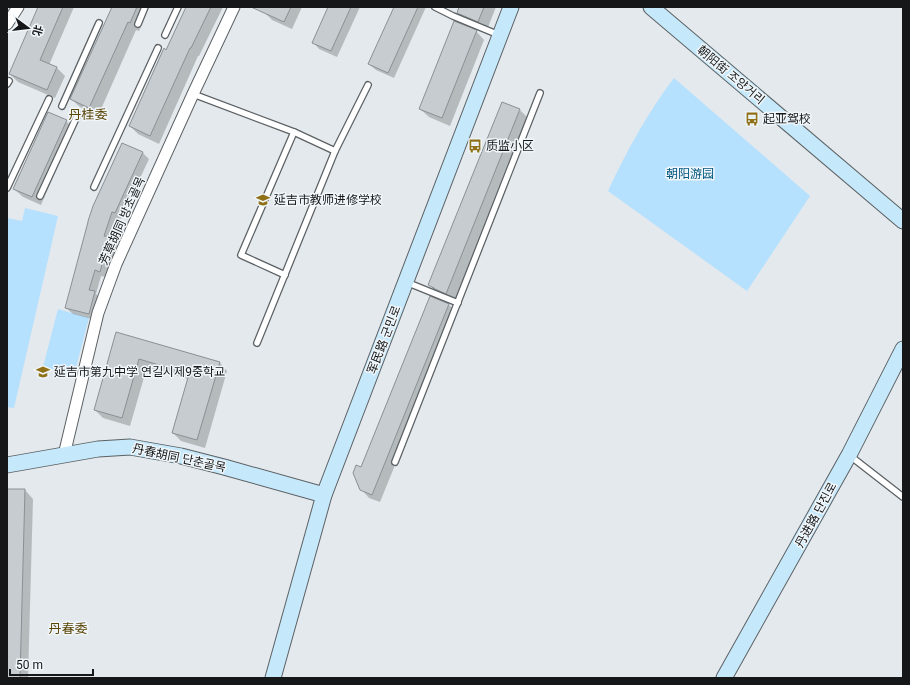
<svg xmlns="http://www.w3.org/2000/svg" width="910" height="685" viewBox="0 0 910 685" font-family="Roboto,'Noto Sans SC','Noto Sans KR',sans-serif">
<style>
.green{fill:#b5e0fe}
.shadow{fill:#0003}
.building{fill:#c7ccd0;stroke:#8a9093}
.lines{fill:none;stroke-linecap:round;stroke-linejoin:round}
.lane-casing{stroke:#5c6164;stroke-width:8}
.street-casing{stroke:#5c6164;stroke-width:13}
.secondary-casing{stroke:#5c6164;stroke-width:17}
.lane{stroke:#fff;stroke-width:5.5}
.street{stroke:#fff;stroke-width:11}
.secondary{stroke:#c5e8fb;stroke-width:15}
.labels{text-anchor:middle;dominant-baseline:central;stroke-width:3;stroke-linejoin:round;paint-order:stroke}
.street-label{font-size:12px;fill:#151718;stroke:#f0f6fa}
.poi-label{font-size:12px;fill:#151718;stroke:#f0f6fa;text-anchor:start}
.park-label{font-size:12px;fill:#00567f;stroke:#f0f6fa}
.neighbourhood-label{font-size:13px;fill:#5a4605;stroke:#f0f6fa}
</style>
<rect width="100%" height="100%" fill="#e3e9ed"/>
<g class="green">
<path d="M674 78 810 196 747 291 608 191C626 152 648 112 674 78Z"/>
<polygon points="25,208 58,216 14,408 7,407 7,218 22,221"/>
<polygon points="58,309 89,318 74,375 43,367"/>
</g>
<g class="shadow">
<polygon points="39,7 74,7 49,65 57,68 65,76 55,98 18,82 10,74"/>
<polygon points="113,7 149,7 139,31 136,30 98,116 80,107 71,99"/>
<polygon points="187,7 223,7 199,56 198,56 159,144 138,134 130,126"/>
<polygon points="266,7 302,7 292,29 272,20 264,12"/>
<polygon points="329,7 360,7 337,57 319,49 313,42"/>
<polygon points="395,7 426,7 394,78 376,70 369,64"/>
<polygon points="459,7 496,7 487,30 466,21 458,13"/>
<polygon points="476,31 484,40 450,126 429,117 420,109"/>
<polygon points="520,110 528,118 455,301 438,293 429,285"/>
<polygon points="66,121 74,129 41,205 23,197 14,189"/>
<polygon points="123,144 143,153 149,159 121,219 119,218 111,239 117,244 111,267 109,267 106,277 101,276 96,294 100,298 95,320 73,314 66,308"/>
<polygon points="431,298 449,305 457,313 380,502 369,498 361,489 362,469"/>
<polygon points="116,333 219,362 227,371 205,448 181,441 173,433 188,379 147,367 130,426 103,418 95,410"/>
<polygon points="7,490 25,490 33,499 28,678 7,678"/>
</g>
<g class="building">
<polygon points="38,7 63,7 40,60 57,67 47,90 9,74"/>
<polygon points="112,7 137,7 130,23 128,22 89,108 70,99"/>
<polygon points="186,7 211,7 191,48 190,48 150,136 129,126 164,48 166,50"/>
<polygon points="251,7 291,7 284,22"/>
<polygon points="328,7 351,7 331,51 312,43"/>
<polygon points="394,7 418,7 388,73 368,64"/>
<polygon points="459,7 484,7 478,22 457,13"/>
<polygon points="454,21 477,30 442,118 419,109"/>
<polygon points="502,102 520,109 446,294 433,288 434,288 428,285"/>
<polygon points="48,112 67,120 32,197 13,189"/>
<polygon points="122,143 143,152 115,213 112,212 104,236 112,237 105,262 103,261 100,272 95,270 89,290 95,291 89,314 65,308 88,222 88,221 93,206"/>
<polygon points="430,296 449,304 372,495 360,490 353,473 356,465 361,467"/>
<polygon points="116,332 220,362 197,440 172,433 189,374 139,359 122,418 94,410"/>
<polygon points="7,489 25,489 20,678 7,678"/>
</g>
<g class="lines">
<g class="lane-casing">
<g id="lane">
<polyline points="435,7 453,16 499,35"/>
<polyline points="138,24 145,7"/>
<polyline points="165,35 178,7"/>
<polyline points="7,84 9,81"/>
<polyline points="193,94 294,132 335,151"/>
<polyline points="62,106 99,23"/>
<polyline points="94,187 158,48"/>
<polyline points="7,188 49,99"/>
<polyline points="40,196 78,114"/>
<polyline points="285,275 241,255 294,132"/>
<polyline points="406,282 458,303"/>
<polyline points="257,343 335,151 368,85"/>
<polyline points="849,455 903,497"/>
<polyline points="395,462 540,93"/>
</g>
</g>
<g class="street-casing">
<g id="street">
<polyline points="7,24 18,7"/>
<polyline points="64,455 98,313 116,264 193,94 234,7"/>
</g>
</g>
<g class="secondary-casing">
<g id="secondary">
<polyline points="651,7 903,221"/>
<polyline points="7,465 98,449 130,447 181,456 224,467 324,495"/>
<polyline points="273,678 324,495 511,7"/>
<polyline points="724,678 849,455 903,349"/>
</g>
</g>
<use href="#lane" class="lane"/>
<use href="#street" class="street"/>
<use href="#secondary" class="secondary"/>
</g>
<defs>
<g id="bus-bare" transform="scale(1.08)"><path d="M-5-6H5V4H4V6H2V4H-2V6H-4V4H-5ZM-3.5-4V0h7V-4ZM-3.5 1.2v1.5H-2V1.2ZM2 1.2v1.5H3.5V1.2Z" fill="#907117" stroke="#f0f6fa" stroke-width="2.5" paint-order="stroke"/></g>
<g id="school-bare" transform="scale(1.08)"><path d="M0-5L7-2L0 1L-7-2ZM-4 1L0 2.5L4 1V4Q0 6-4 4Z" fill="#907117" stroke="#f0f6fa" stroke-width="2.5" paint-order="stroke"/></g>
</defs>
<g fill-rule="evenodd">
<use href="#bus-bare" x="752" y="119"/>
<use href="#bus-bare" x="475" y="146"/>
<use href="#school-bare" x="263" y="200"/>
<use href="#school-bare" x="43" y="372"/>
</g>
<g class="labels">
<g class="street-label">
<text transform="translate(731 75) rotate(40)">朝阳街 조양거리</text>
<text transform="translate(122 221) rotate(-66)">芳草胡同 방초골목</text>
<text transform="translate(384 340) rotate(-69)">军民路 군민로</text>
<text transform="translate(179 458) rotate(12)">丹春胡同 단춘골목</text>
<text transform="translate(816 515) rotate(-61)">丹进路 단진로</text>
</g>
<g class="poi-label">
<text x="763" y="119">起亚驾校</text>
<text x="486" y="146">质监小区</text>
<text x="274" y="200">延吉市教师进修学校</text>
<text x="54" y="372">延吉市第九中学 연길시제9중학교</text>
</g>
<g class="park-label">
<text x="690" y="174">朝阳游园</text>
</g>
<g class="neighbourhood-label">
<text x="88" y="114">丹桂委</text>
<text x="68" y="628">丹春委</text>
</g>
</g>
<rect width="910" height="685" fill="none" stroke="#151718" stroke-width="16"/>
<g transform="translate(28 28) rotate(105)" stroke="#f0f6fa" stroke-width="3" paint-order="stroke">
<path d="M0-3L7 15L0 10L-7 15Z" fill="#151718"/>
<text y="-6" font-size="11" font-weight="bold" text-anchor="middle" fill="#151718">北</text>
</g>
<path d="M10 669v6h83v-6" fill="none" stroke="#151718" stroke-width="2"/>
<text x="16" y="669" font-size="12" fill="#151718" stroke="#f0f6fa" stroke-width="3" paint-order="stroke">50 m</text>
</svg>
